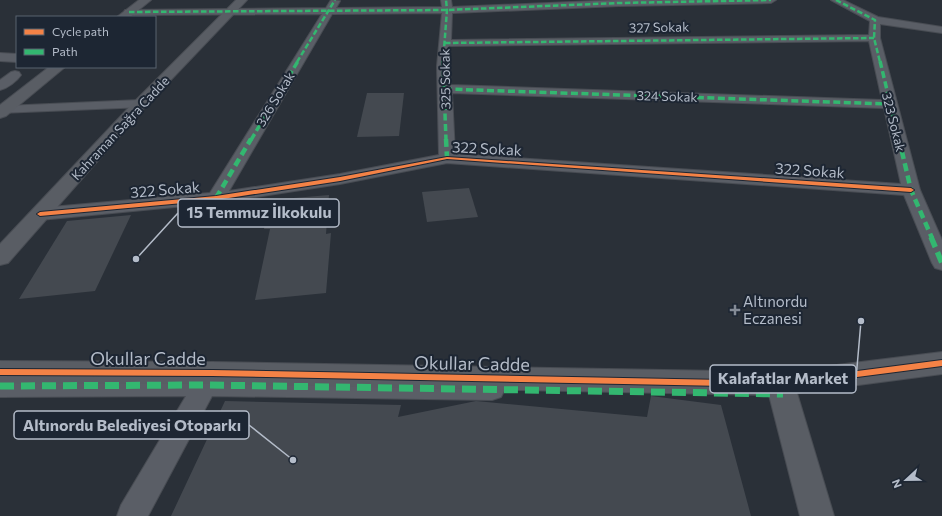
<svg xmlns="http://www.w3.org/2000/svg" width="942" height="516" viewBox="0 0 942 516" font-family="Commissioner,sans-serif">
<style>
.building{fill:#444950}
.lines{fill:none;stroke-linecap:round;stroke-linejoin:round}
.street-casing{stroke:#484c53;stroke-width:2}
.secondary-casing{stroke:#484c53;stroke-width:2}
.street{fill:#5a5e66;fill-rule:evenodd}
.secondary{fill:#595d64;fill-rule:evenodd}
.quiet-far4{stroke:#33b770;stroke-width:2.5;stroke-dasharray:5.5 2.5;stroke-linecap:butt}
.quiet-far3{stroke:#33b770;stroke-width:3.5;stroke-dasharray:7 3.5;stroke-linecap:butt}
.quiet-far2{stroke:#33b770;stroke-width:4.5;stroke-dasharray:8 4.5;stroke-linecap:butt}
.quiet-far1{stroke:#33b770;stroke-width:5.5;stroke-dasharray:11 5.5;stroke-linecap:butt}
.quiet{stroke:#33b770;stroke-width:7;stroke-dasharray:14 7;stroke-linecap:butt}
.cycleway-casing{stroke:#1d2633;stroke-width:2}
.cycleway{fill:#f48246;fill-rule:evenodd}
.poi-dot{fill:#848b96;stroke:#1d2633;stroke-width:1.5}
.labels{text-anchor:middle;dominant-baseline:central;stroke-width:4;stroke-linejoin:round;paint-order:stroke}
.far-street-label{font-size:13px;fill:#b4bcc9;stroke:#1d2633}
.street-label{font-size:15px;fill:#b4bcc9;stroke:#1d2633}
.poi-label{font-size:15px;fill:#b4bcc9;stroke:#1d2633;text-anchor:start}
.near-street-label{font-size:18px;fill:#b4bcc9;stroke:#1d2633}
.leader{fill:none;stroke:#b4bcc9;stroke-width:1.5}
.callout-dot{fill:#b4bcc9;stroke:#1d2633;stroke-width:1.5}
.callout{fill:#1d2633;stroke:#b4bcc9;stroke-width:1.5}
.callout-label{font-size:16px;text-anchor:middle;font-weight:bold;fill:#b4bcc9}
</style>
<rect width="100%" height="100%" fill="#2a3038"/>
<g class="building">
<polygon points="367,93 404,93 399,136 357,137"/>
<polygon points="469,188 478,217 427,222 422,192"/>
<polygon points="329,195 326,234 331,233 326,293 255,300 270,229 264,229 270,200"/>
<polygon points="131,215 95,291 19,299 67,221"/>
<polygon points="651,396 721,405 751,516 171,516 225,401 401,405 398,417 476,401 647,417"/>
</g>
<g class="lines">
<g class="street-casing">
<g id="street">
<path d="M331 0 340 1 336 8 442 7 441 0H451L452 7 619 0H776L771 3 619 6 452 13 451 40 869 35 870 21 831 0H843L878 17 942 27V33L880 24V38L920 190 942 240V270L935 268 932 263 904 195 447 163 340 184 216 203 40 220 34 218 31 214 34 210 40 208 210 193 322 14 129 15 125 14 124 12 125 10 326 8ZM442 13 437 66 439 155 340 174 229 191 332 14ZM869 41 882 100 451 85 449 66 450 46ZM452 93 884 108 901 184 455 154Z"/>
<polygon points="0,53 17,54 17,62 0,61"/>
<path d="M15 71 19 72 21 75C17 81 8 88 0 90V80L11 72Z"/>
<polygon points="140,100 145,101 147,104 145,107 0,113 0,107 4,106"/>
<polygon points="210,366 219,369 222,375 492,378 501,381 505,389 501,397 492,400 212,396 148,516 117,516 121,505 186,396 0,397 0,375 198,374 201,369"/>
</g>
</g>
<g class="secondary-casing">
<g id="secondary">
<polygon points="139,0 151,0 130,17 117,17"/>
<polygon points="236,0 247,0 145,107 8,263 0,265 0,244 135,101"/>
<polygon points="49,67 65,67 6,116 0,118 0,105"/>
<polygon points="942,352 942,374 797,393 834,516 800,516 769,395 212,384 0,383 0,361 212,362 780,372"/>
</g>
</g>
<use href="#street" class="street"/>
<use href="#secondary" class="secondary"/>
<g class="quiet-far4">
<polyline points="836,0 875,20 874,38 880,62"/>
<polyline points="129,12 447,10 619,3 771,0"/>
<polyline points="445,43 874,38"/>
<polyline points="297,62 335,0"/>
<polyline points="443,62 447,10 446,0"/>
</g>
<g class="quiet-far3">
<polyline points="443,61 446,140"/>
<polyline points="880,61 899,140"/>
<polyline points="445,89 889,104"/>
<polyline points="251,140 298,61"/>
</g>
<g class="quiet-far2">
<polyline points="446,139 447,158"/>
<polyline points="899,139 911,190 932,238"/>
<polyline points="216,198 251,139"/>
</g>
<polyline class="quiet-far1" points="931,237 942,263"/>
<polyline class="quiet" points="0,386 205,385 783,394"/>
<g class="cycleway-casing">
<g id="cycleway">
<polygon points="447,157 911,188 914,190 911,192 447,159 340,181 216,200 40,216 37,214 40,212 216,196 340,177"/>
<polygon points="942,360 942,366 780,387 212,376 0,375 0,369 212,370 780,381"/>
</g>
</g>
<use href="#cycleway" class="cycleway"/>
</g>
<path class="poi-dot" d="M733 304h4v4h4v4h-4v4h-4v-4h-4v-4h4z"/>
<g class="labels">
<g class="far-street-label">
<text transform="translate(659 27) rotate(-1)">327 Sokak</text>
<text transform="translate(445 79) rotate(-91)">325 Sokak</text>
<text transform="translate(667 96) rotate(2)">324 Sokak</text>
<text transform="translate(275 99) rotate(-59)">326 Sokak</text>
<text transform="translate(894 122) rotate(76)">323 Sokak</text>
<text transform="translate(120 128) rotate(-47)">Kahraman Sağra Cadde</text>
</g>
<g class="street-label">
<text transform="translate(487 148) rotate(3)">322 Sokak</text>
<text transform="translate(810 170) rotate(4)">322 Sokak</text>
<text transform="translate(165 189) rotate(-5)">322 Sokak</text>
</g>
<g class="poi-label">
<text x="743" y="301">Altınordu<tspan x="743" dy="17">Eczanesi</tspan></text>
</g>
<g class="near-street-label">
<text x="148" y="358">Okullar Cadde</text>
<text transform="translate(472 363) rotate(1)">Okullar Cadde</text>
</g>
</g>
<path class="leader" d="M136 259L178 213M861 321L856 379M293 460L249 425"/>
<g class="callout-dot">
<circle cx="136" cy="259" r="4"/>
<circle cx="861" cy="321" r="4"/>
<circle cx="293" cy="460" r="4"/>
</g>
<g class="callout">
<rect x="178" y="199" width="161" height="28" rx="4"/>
<rect x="710" y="365" width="146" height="28" rx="4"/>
<rect x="14" y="411" width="235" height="28" rx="4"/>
</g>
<g class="callout-label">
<text x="259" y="218">15 Temmuz İlkokulu</text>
<text x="783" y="384">Kalafatlar Market</text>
<text x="132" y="431">Altınordu Belediyesi Otoparkı</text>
</g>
<rect x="16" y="16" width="140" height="52" fill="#1d2633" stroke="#59626f"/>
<rect x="24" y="29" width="20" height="6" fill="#f48246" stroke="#59626f"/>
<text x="52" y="36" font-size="12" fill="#b4bcc9">Cycle path</text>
<rect x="24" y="49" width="20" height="6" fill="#33b770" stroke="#59626f"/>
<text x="52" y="56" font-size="12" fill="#b4bcc9">Path</text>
<g transform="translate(906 480) rotate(248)" stroke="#1d2633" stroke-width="3" paint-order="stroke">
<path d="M0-3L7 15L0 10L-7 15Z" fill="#b4bcc9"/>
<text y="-6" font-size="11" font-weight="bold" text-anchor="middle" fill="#b4bcc9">N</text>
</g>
</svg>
